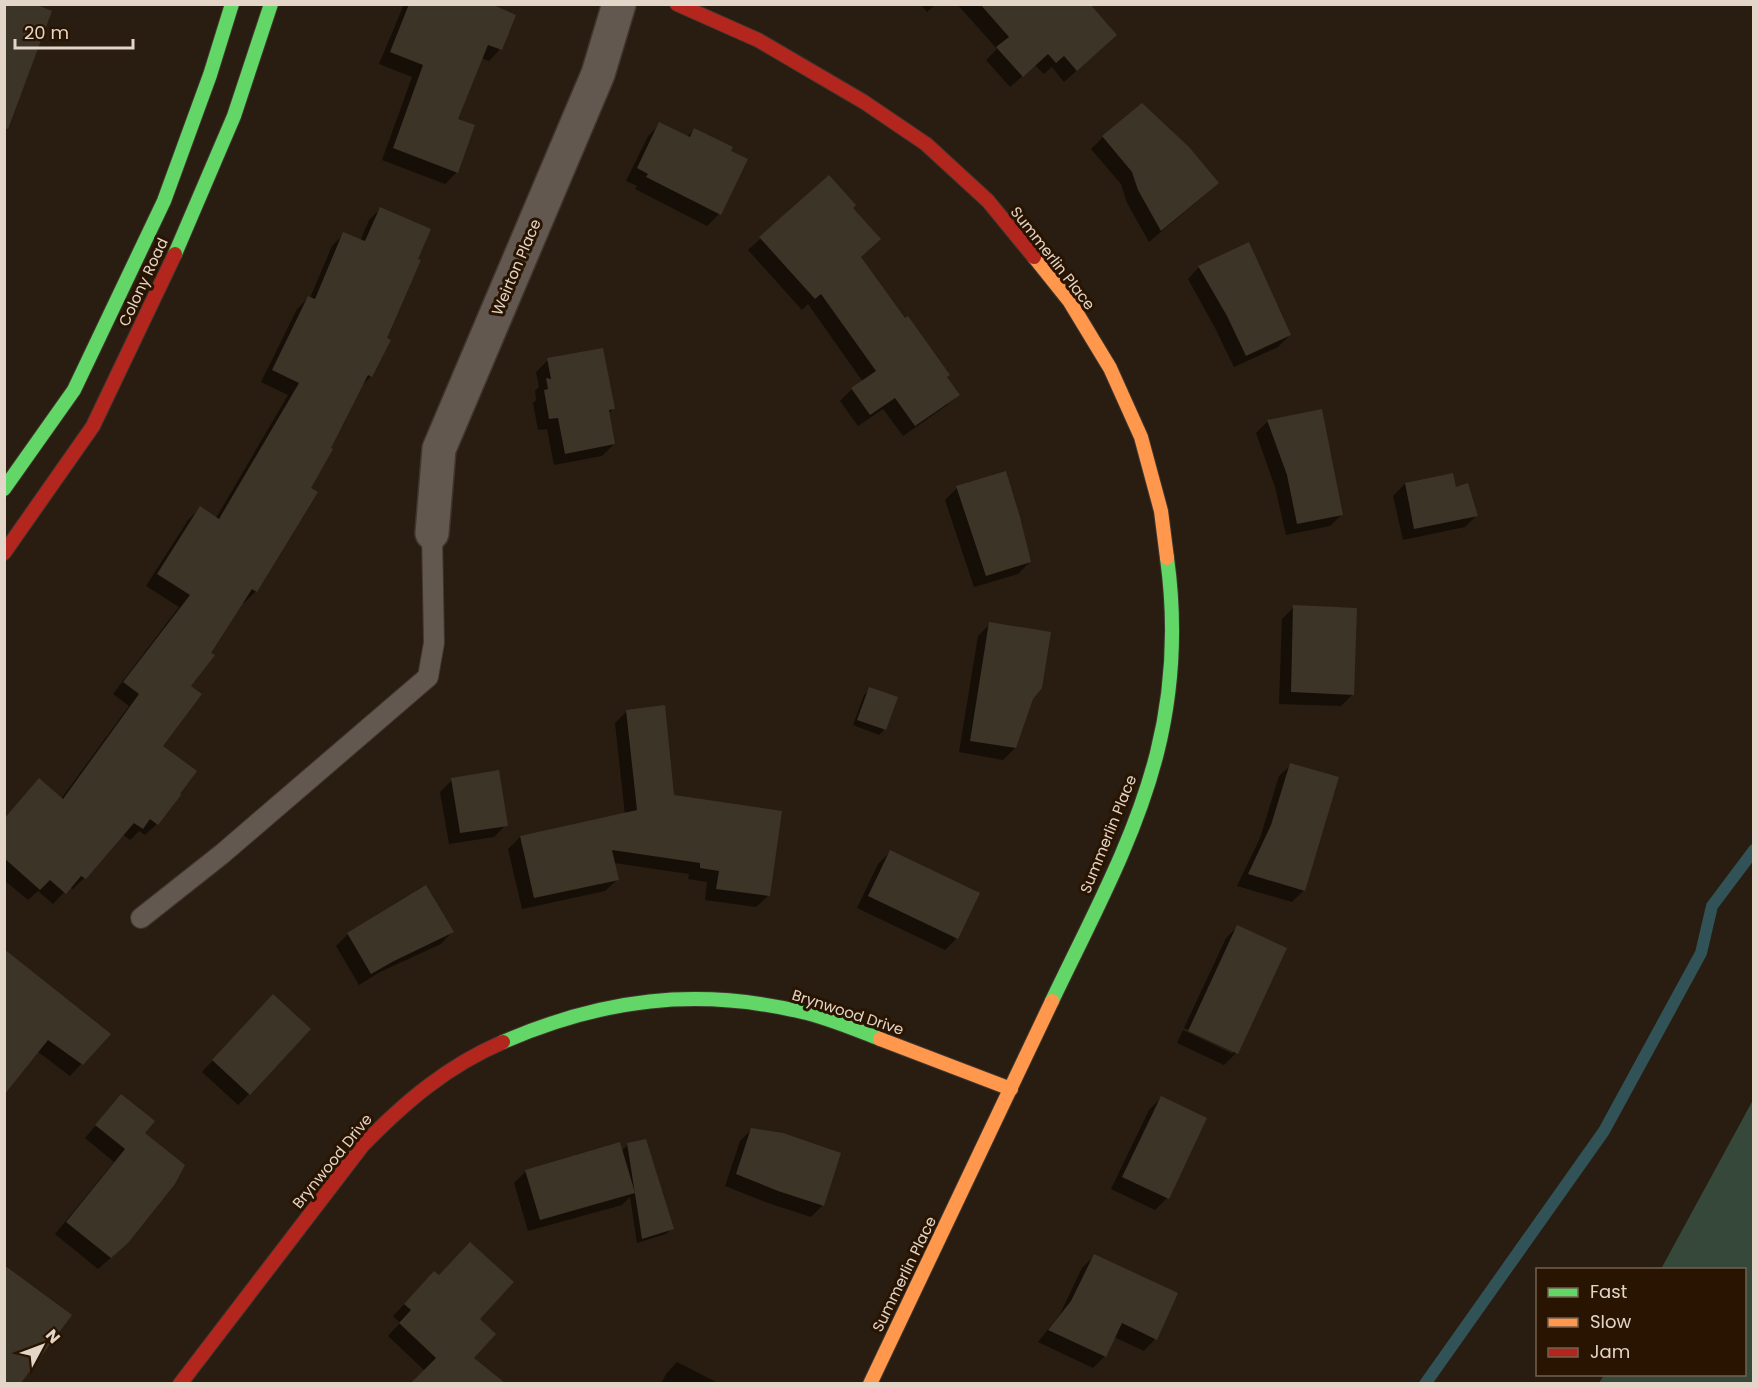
<svg xmlns="http://www.w3.org/2000/svg" width="1758" height="1388" viewBox="0 0 1758 1388" font-family="Poppins,sans-serif">
<style>
.green{fill:#364839}
.shadow{fill:#0007}
.lines{fill:none;stroke-linecap:round;stroke-linejoin:round}
.stream{stroke:#315256;stroke-width:12}
.building{fill:#3d3428}
.lane-casing{stroke:#40362e;stroke-width:22}
.street-casing{stroke:#40362e;stroke-width:36}
.fast-casing{stroke:#40362e;stroke-width:16}
.slow-casing{stroke:#40362e;stroke-width:16}
.jam-casing{stroke:#40362e;stroke-width:16}
.lane{stroke:#62584f;stroke-width:20}
.street{stroke:#62584f;stroke-width:33}
.fast{stroke:#63d668;stroke-width:14}
.slow{stroke:#ff974d;stroke-width:14}
.jam{stroke:#b3261e;stroke-width:14}
.labels{text-anchor:middle;dominant-baseline:central;stroke-width:6;stroke-linejoin:round;paint-order:stroke}
.street-label{font-size:15px;fill:#e3d5c7;stroke:#281400}
</style>
<rect width="100%" height="100%" fill="#281d10"/>
<polygon class="green" points="1753,1100 1753,1383 1599,1383 1604,1375 1744,1374 1744,1270 1661,1269"/>
<g class="shadow">
<polygon points="404,4 487,4 514,16 500,49 489,61 481,58 456,120 457,172 445,184 382,160 412,77 379,64"/>
<polygon points="920,4 936,4 927,12"/>
<polygon points="957,4 1088,4 1103,47 1064,82 1052,67 1044,74 1035,65 1010,87 986,60 997,49"/>
<polygon points="660,124 687,137 695,129 719,214 707,226 635,189 637,186 626,181 648,136"/>
<polygon points="1103,137 1217,183 1206,194 1149,242 1127,203 1121,184 1091,149"/>
<polygon points="829,177 851,208 860,257 958,395 946,406 903,436 883,409 858,426 840,401 852,389 863,382 808,304 802,310 748,250"/>
<polygon points="380,209 371,376 360,388 256,591 244,603 242,602 189,686 161,746 157,824 145,835 139,831 130,840 122,834 84,878 73,889 69,887 53,904 38,891 28,900 4,880 4,819 61,799 129,706 113,694 179,607 146,586 188,520 200,508 216,518 288,395 261,382 297,309 309,297 310,298 332,246 344,234 360,241 369,220"/>
<polygon points="1199,267 1290,335 1278,347 1234,367 1215,328 1188,279"/>
<polygon points="548,360 613,409 608,414 614,444 602,456 554,465 547,429 538,430 533,403 536,400 535,391 539,387 536,372"/>
<polygon points="1268,421 1342,514 1330,526 1286,535 1275,487 1256,433"/>
<polygon points="1405,484 1454,489 1477,515 1465,527 1403,540 1393,496"/>
<polygon points="957,488 1030,562 1018,574 974,587 945,500"/>
<polygon points="1294,607 1353,694 1341,706 1279,704 1282,619"/>
<polygon points="990,624 1032,698 1015,748 1003,760 959,752 978,636"/>
<polygon points="870,689 885,729 879,735 853,725 864,695"/>
<polygon points="627,711 673,797 768,896 756,907 705,900 707,882 688,879 689,874 614,863 617,880 605,891 522,909 508,849 520,837 625,815 615,723"/>
<polygon points="1291,765 1304,890 1292,902 1237,886 1260,838 1279,776"/>
<polygon points="452,780 506,825 494,837 449,844 440,792"/>
<polygon points="890,852 957,938 945,950 857,908 878,864"/>
<polygon points="1238,926 1236,1053 1224,1065 1177,1043 1183,1030 1233,1054 1233,1050 1184,1028 1226,938"/>
<polygon points="452,932 441,944 380,972 359,985 336,946 348,934"/>
<polygon points="9,964 109,1034 70,1076 37,1051"/>
<polygon points="262,1007 249,1094 238,1105 202,1072"/>
<polygon points="121,1096 143,1133 114,1255 98,1269 55,1234 114,1162 85,1138"/>
<polygon points="1161,1098 1167,1198 1155,1210 1111,1189 1149,1110"/>
<polygon points="752,1129 823,1205 811,1217 765,1202 725,1186 740,1141"/>
<polygon points="628,1145 672,1228 666,1234 637,1243 630,1197 622,1205 528,1231 514,1183 526,1171 621,1151"/>
<polygon points="1094,1256 1155,1339 1144,1351 1114,1337 1105,1356 1093,1368 1038,1342 1060,1314 1082,1268"/>
<polygon points="439,1277 478,1319 472,1358 481,1365 464,1384 413,1384 425,1371 388,1336 400,1323 393,1316 423,1284"/>
<polygon points="677,1362 720,1384 661,1384 666,1374"/>
</g>
<g class="lines">
<polyline class="stream" points="1425,1384 1604,1131 1701,953 1712,906 1754,850"/>
</g>
<g class="building">
<polygon points="4,4 35,4 52,11 8,129 4,128"/>
<polygon points="409,4 491,4 516,15 502,50 488,45 458,119 475,125 458,173 393,148 423,65 390,52"/>
<polygon points="980,4 1090,4 1117,35 1077,71 1064,56 1056,63 1048,54 1023,77 996,47 1009,37"/>
<polygon points="1142,103 1189,147 1219,183 1161,231 1138,190 1132,172 1102,136"/>
<polygon points="659,122 690,137 694,128 733,147 731,151 748,159 721,215 646,177 648,174 637,168"/>
<polygon points="829,175 856,205 853,208 881,239 861,257 905,318 908,316 950,375 947,377 960,395 915,426 895,398 870,415 851,388 876,371 821,294 815,299 759,237"/>
<polygon points="380,207 431,229 418,259 421,260 387,338 391,340 372,377 368,375 331,448 333,449 311,488 318,492 257,592 252,589 211,653 215,655 191,686 202,694 163,746 197,771 180,794 181,795 158,825 150,819 143,829 134,823 86,879 81,876 66,894 50,880 40,890 4,858 4,819 39,778 63,799 139,694 123,682 190,595 157,574 200,506 219,519 299,383 272,370 308,296 315,299 343,232 365,241"/>
<polygon points="1249,242 1291,335 1246,356 1227,316 1198,266"/>
<polygon points="603,348 615,409 609,410 615,444 565,454 558,418 549,419 544,390 548,389 546,378 551,379 547,358"/>
<polygon points="1322,409 1343,515 1297,524 1287,475 1267,420"/>
<polygon points="1006,471 1020,517 1031,562 986,576 956,486"/>
<polygon points="1453,473 1456,487 1468,483 1478,516 1414,529 1405,483"/>
<polygon points="1293,605 1357,608 1354,695 1291,692"/>
<polygon points="989,622 1051,632 1042,688 1033,699 1016,748 970,741"/>
<polygon points="869,687 898,697 886,730 857,720"/>
<polygon points="665,705 674,795 782,811 770,896 716,889 719,871 700,868 700,863 612,850 619,880 534,898 520,836 637,810 626,710"/>
<polygon points="1290,763 1339,777 1305,891 1248,874 1271,825"/>
<polygon points="499,770 508,826 460,833 451,778"/>
<polygon points="890,850 980,893 958,939 868,896"/>
<polygon points="426,885 454,932 394,961 371,974 347,933"/>
<polygon points="1237,925 1287,948 1238,1054 1188,1031"/>
<polygon points="4,949 111,1034 83,1065 48,1040 4,1095"/>
<polygon points="273,994 311,1029 250,1095 212,1060"/>
<polygon points="121,1094 155,1121 145,1133 185,1165 175,1184 128,1243 111,1258 66,1222 125,1149 95,1125"/>
<polygon points="1161,1096 1207,1118 1169,1199 1122,1177"/>
<polygon points="751,1128 783,1133 841,1153 824,1206 778,1191 736,1174"/>
<polygon points="646,1139 674,1229 642,1239 627,1143"/>
<polygon points="620,1142 635,1193 540,1220 525,1170"/>
<polygon points="470,1242 514,1282 480,1319 496,1334 474,1358 505,1383 411,1383 436,1358 399,1323 411,1310 404,1304 434,1271 439,1275"/>
<polygon points="1094,1254 1178,1293 1157,1340 1122,1323 1106,1357 1048,1330 1071,1301"/>
<polygon points="4,1265 72,1315 21,1383 4,1383"/>
</g>
<g class="lines">
<g class="lane-casing">
<polyline id="lane" points="141,918 222,854 428,677 434,643 432,533"/>
</g>
<g class="street-casing">
<polyline id="street" points="432,533 439,449 598,74 619,4"/>
</g>
<g class="fast-casing">
<g id="fast">
<polyline points="175,254 234,116 271,4"/>
<polyline points="4,489 74,390 164,201 210,75 232,4"/>
<path d="M1052 1001C1090 921 1135 840 1157 753 1173 689 1176 623 1167 558"/>
<path d="M503 1042C602 999 696 987 802 1012 829 1018 854 1029 880 1039"/>
</g>
</g>
<g class="slow-casing">
<g id="slow">
<polyline points="1034,257 1070,302 1110,368 1141,437 1161,511 1167,558"/>
<polyline points="880,1039 1011,1089"/>
<polyline points="870,1384 1052,1001"/>
</g>
</g>
<g class="jam-casing">
<g id="jam">
<polyline points="677,4 758,40 864,102 926,144 988,201 1034,257"/>
<polyline points="4,553 93,426 175,254"/>
<path d="M180 1384 363 1145C405 1102 447 1066 503 1042"/>
</g>
</g>
<use href="#lane" class="lane"/>
<use href="#street" class="street"/>
<use href="#fast" class="fast"/>
<use href="#slow" class="slow"/>
<use href="#jam" class="jam"/>
</g>
<g class="labels">
<g class="street-label">
<text transform="translate(1053 258) rotate(52)">Summerlin Place</text>
<text transform="translate(516 267) rotate(-67)">Weirton Place</text>
<text transform="translate(143 282) rotate(-65)">Colony Road</text>
<text transform="translate(1108 834) rotate(-68)">Summerlin Place</text>
<text transform="translate(848 1012) rotate(18)">Brynwood Drive</text>
<text transform="translate(332 1161) rotate(-51)">Brynwood Drive</text>
<text transform="translate(904 1274) rotate(-64)">Summerlin Place</text>
</g>
</g>
<rect width="1758" height="1388" fill="none" stroke="#e3d5c7" stroke-width="12"/>
<rect x="1536" y="1268" width="210" height="108" fill="#281400" stroke="#736150" stroke-width="1.5"/>
<rect x="1548" y="1288" width="30" height="9" fill="#63d668" stroke="#736150" stroke-width="1.5"/>
<text x="1590" y="1298" font-size="18" fill="#e3d5c7">Fast</text>
<rect x="1548" y="1318" width="30" height="9" fill="#ff974d" stroke="#736150" stroke-width="1.5"/>
<text x="1590" y="1328" font-size="18" fill="#e3d5c7">Slow</text>
<rect x="1548" y="1348" width="30" height="9" fill="#b3261e" stroke="#736150" stroke-width="1.5"/>
<text x="1590" y="1358" font-size="18" fill="#e3d5c7">Jam</text>
<g transform="translate(42 1346) rotate(49)" stroke="#281400" stroke-width="4.5" paint-order="stroke">
<path d="M0-4.5L10 22L0 15L-10 22Z" fill="#e3d5c7"/>
<text y="-9" font-size="16" font-weight="bold" text-anchor="middle" fill="#e3d5c7">N</text>
</g>
<path d="M15 39v9h118v-9" fill="none" stroke="#e3d5c7" stroke-width="3"/>
<text x="24" y="39" font-size="18" fill="#e3d5c7" stroke="#281400" stroke-width="4.5" paint-order="stroke">20 m</text>
</svg>
